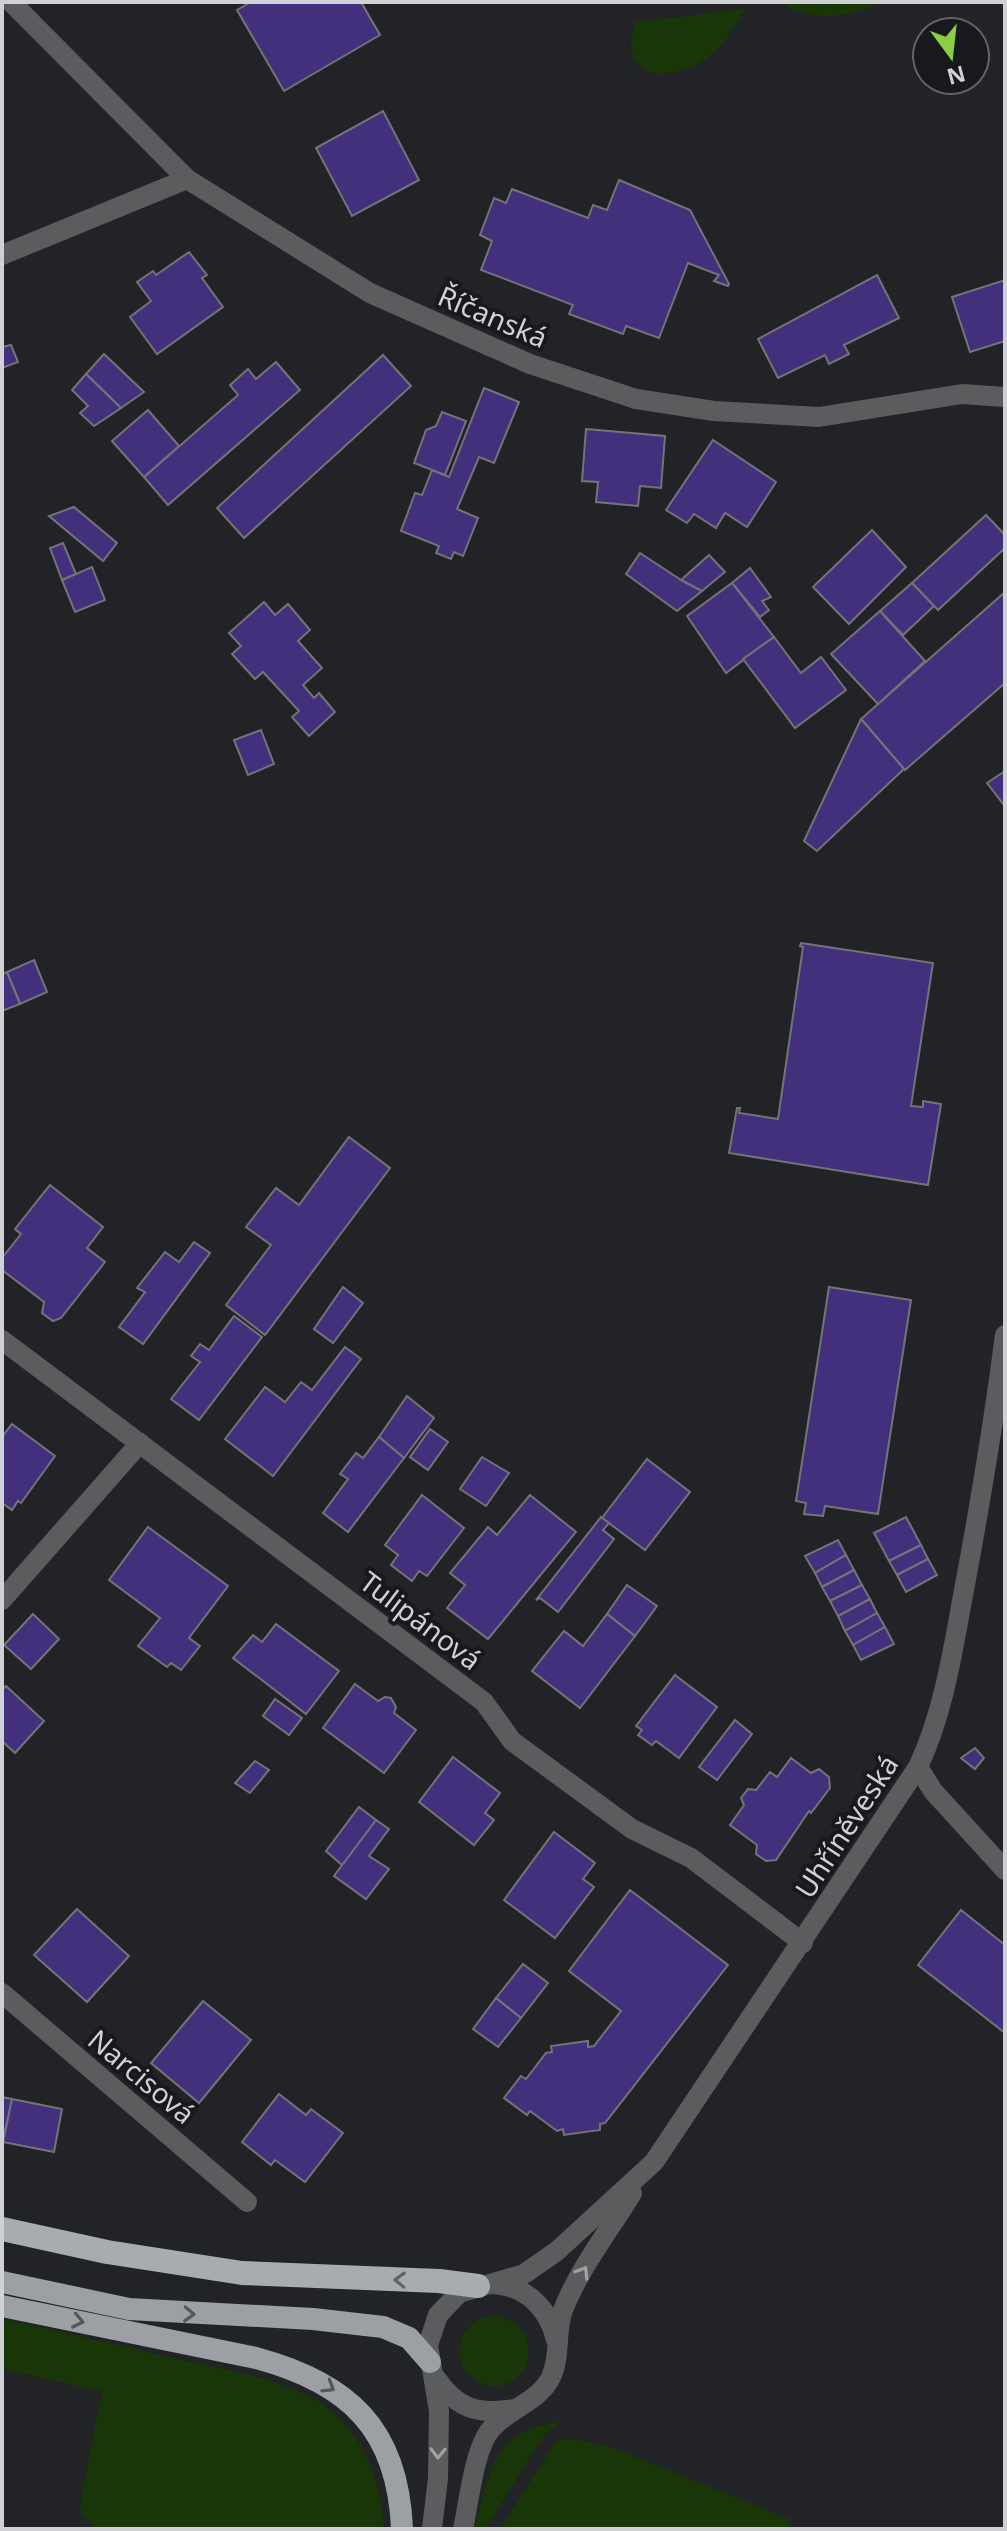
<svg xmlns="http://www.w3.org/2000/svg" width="1007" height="2531" viewBox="0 0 1007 2531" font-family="'Noto Sans',sans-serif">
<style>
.green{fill:#183607}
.building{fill:#43307c;stroke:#747378;stroke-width:2}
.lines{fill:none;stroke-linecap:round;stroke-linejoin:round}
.minor{stroke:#5a5c5d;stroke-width:20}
.tertiary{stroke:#5a5c5d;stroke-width:20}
.trunk{stroke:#9ca0a4;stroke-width:22}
.motorway{stroke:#a7acaf;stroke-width:24}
.oneway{stroke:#a1a2a4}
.oneway2{stroke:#606266}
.oneway3{stroke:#53565a}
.labels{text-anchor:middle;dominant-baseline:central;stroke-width:8;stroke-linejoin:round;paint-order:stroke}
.street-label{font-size:28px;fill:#d0d1d4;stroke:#18191d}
</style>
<rect width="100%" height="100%" fill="#212326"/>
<g class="green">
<path d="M792 2H880C855 17 808 23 784 4Z"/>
<path d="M745 9C734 26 724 47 707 58 684 74 636 87 631 47 630 40 634 30 635 22Z"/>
<circle cx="494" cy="2351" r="35"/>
<path d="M2 2319C58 2330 113 2344 169 2357 217 2369 291 2378 330 2410 366 2440 382 2484 384 2529H95L82 2516 80 2504 102 2391 2 2369Z"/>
<path d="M560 2422 546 2433 485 2529H474C489 2475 493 2428 560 2422Z"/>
<polygon points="558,2439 578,2440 611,2447 791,2520 787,2529 500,2529"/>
</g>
<g class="building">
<polygon points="251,2 361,2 380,35 284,91 237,10"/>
<polygon points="383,111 419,180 352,216 316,148"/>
<polygon points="619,180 690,210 729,284 728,286 714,281 719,275 688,263 659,338 626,326 623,334 569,314 573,305 481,270 492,241 480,235 494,198 506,203 512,189 588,218 593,205 607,210"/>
<polygon points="189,252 207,275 202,278 223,307 157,354 130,317 151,301 137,282 153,271 156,275"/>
<polygon points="877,275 899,318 844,345 849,354 829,364 825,355 778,378 758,339"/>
<polygon points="1005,280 1005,341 970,352 952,297"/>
<polygon points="11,345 18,362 2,368 2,347"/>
<polygon points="104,354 144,392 121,408 86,374"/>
<polygon points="383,355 411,386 244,538 217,508"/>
<polygon points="276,362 300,390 168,505 144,477 238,395 230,385 248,369 256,379"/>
<polygon points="86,374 121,408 94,426 80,413 88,406 72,390"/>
<polygon points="484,388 519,402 494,463 479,457 457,509 478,518 463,556 454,552 451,559 436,553 439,546 401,531 415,493 422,495 432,470 449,477"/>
<polygon points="148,410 179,446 144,477 112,441"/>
<polygon points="442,412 466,421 445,475 414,463 426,430 436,426"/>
<polygon points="586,429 665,436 661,488 640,486 638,506 596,502 598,482 582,481"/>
<polygon points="713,440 776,482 747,527 725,513 716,528 694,514 687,523 666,510"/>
<polygon points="74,507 117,543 103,561 49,516"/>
<polygon points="986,515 1005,535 1005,548 938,610 912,583"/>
<polygon points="872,530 906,567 849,624 813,587"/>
<polygon points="63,543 76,574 62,580 50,548"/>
<polygon points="640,553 681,580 702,591 677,611 626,574"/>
<polygon points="709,555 725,572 702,591 681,580"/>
<polygon points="92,567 105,600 75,612 62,580"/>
<polygon points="750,568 771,597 762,601 769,610 760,617 732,583"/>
<polygon points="732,583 774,637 726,673 687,616"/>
<polygon points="912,583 934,606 903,635 880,611"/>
<polygon points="1005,592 1005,683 905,770 861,719"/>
<polygon points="264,602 275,615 288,604 310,630 298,641 322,668 303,685 314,698 319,693 335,712 309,736 292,717 299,711 263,672 255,679 232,654 241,646 229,633"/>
<polygon points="880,611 925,661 878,704 831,654"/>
<polygon points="774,637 801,673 821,657 846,690 795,728 743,659"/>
<polygon points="861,719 904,769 817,851 804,841"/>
<polygon points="261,730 274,764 248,775 234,740"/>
<polygon points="1005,771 1005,805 1004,805 987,783"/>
<polygon points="801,943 933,963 911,1106 923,1107 923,1101 941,1104 928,1185 729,1153 737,1108 740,1108 739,1113 778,1119 803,947 800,946"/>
<polygon points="34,960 47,992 20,1004 7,972"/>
<polygon points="7,972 20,1004 2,1011 2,974"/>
<polygon points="349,1137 390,1168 265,1335 226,1305 271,1245 246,1227 276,1188 299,1205"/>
<polygon points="50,1185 103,1227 87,1248 105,1262 61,1318 53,1321 42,1313 44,1302 2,1270 2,1258 21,1234 15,1229"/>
<polygon points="194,1242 210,1253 143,1344 119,1327 145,1292 137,1288 165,1252 179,1262"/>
<polygon points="343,1287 363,1303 333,1343 314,1329"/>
<polygon points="829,1287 911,1300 878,1514 825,1506 823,1516 804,1514 806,1503 796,1501"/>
<polygon points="234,1316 262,1337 199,1420 171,1399 200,1362 191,1356 200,1344 209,1350"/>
<polygon points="345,1347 361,1359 273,1476 225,1439 265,1387 285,1402 301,1382 312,1390"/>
<polygon points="407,1396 434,1418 404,1458 379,1437"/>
<polygon points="12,1424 55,1456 21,1503 18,1501 12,1510 2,1503 2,1437"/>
<polygon points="430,1429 448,1442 428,1470 410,1457"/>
<polygon points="379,1437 404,1458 348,1532 323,1513 348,1479 340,1474 356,1453 363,1458"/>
<polygon points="482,1457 509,1473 486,1506 460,1489"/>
<polygon points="647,1459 690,1492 645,1550 602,1518"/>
<polygon points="422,1495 464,1528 427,1576 419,1571 412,1581 391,1565 398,1555 385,1545"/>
<polygon points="530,1495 576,1532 488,1639 447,1608 465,1585 450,1573 488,1527 497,1535"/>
<polygon points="601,1517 609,1523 603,1530 614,1539 558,1612 540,1598 536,1600"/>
<polygon points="906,1517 921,1545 889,1561 874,1533"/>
<polygon points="148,1527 228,1586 189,1638 200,1646 181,1670 171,1663 167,1667 138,1646 160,1618 109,1580"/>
<polygon points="838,1540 846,1555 815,1573 805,1556"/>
<polygon points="921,1545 928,1559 897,1575 889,1561"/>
<polygon points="846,1555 854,1570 822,1587 815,1573"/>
<polygon points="928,1559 937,1575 906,1592 897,1575"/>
<polygon points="854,1570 862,1585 830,1601 822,1587"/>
<polygon points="627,1585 657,1606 635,1636 607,1614"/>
<polygon points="862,1585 870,1599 838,1616 830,1601"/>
<polygon points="870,1599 877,1613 845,1631 838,1616"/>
<polygon points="877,1613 885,1627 853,1645 845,1631"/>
<polygon points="33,1614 59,1639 31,1669 4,1645"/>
<polygon points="607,1614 635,1636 580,1708 532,1671 564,1631 583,1646"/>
<polygon points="276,1624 339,1671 306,1714 233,1658 253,1635 262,1642"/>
<polygon points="885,1627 894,1644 861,1660 853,1645"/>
<polygon points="675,1675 717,1707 679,1758 656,1741 652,1745 638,1735 642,1730 636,1726"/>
<polygon points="355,1684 378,1701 385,1697 391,1698 396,1707 394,1713 416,1730 384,1773 323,1728"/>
<polygon points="6,1686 44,1721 15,1753 2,1741 2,1690"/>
<polygon points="275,1699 302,1718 289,1735 263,1716"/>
<polygon points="735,1720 752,1734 717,1780 699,1767"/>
<polygon points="975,1748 984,1758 975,1769 961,1758"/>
<polygon points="453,1757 500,1793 485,1813 494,1820 474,1845 419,1802"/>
<polygon points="791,1758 811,1773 819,1769 829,1777 830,1788 811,1813 809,1811 776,1860 766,1861 756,1854 757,1845 730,1825 744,1805 741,1798 748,1789 756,1790 770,1772 777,1777"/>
<polygon points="255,1761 269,1770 250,1793 235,1783"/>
<polygon points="359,1807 376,1820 343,1866 326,1851"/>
<polygon points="376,1820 389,1829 369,1856 389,1869 366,1899 334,1876"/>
<polygon points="554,1832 595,1863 583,1879 594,1887 555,1938 504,1900"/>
<polygon points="630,1890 728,1965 605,2123 600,2124 600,2130 564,2135 563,2129 557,2131 530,2111 527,2115 504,2098 521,2076 526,2079 546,2053 552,2052 551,2046 588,2041 588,2047 594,2046 621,2011 569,1971"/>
<polygon points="77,1909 129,1956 87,2002 34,1955"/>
<polygon points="961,1910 1005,1945 1005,2033 918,1965"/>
<polygon points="523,1964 548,1983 521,2018 496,1998"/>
<polygon points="496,1998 521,2018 498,2047 473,2029"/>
<polygon points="203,2001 251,2040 199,2103 151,2063"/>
<polygon points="279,2094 306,2115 311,2109 343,2133 305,2182 275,2160 271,2165 242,2142"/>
<polygon points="2,2097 12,2099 3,2142 2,2142"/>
<polygon points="12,2099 62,2109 54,2152 3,2142"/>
</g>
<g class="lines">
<g class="minor">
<polyline points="11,2 187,179"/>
<polyline points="2,1340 484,1702 512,1741 632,1829 691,1858 803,1943"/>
<polyline points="2,1600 140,1443"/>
<polyline points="918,1767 933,1791 1005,1870"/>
<polyline points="2,1993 247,2202"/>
</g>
<g class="tertiary">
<polyline points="2,255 187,179 370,293 530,364 636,399 714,411 819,417 962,394 1005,397"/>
<path d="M493 2284C527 2286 549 2309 556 2340"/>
<path d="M436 2378C457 2409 478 2415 514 2409"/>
<path d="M432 2529 438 2478 439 2411 428 2345 438 2315 459 2293 524 2274 557 2251 654 2162 918 1767C944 1712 953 1649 964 1590 980 1505 994 1420 1005 1335"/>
<path d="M463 2529C469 2502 474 2449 491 2429 509 2408 539 2402 551 2377 561 2356 555 2331 563 2310 579 2269 609 2231 632 2193"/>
</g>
<g class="trunk">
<polyline points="2,2282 129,2309 313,2319 383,2327 409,2338 430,2362"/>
<path d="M2 2306 256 2358C349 2383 398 2429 402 2529"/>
</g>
<polyline class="motorway" points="2,2229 107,2252 242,2273 439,2281 478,2286"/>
</g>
<defs><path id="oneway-chevron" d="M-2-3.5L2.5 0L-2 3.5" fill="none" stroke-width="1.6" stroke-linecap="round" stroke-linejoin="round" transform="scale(2)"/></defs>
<g class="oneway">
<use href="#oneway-chevron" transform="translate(583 2272) rotate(-58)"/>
<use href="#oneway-chevron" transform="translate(438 2453) rotate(91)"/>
</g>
<use class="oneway2" href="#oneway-chevron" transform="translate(400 2280) rotate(-178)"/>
<g class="oneway3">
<use href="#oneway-chevron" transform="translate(189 2314) rotate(2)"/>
<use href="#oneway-chevron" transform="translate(78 2321) rotate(12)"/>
<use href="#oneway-chevron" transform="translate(329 2387) rotate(32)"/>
</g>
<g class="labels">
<g class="street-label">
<text transform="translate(493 316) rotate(23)">Říčanská</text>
<text transform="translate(421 1620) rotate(37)">Tulipánová</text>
<text transform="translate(846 1826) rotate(-57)">Uhříněveská</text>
<text transform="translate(142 2076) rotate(40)">Narcisová</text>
</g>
</g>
<rect width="1007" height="2531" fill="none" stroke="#d0d1d4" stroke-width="8"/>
<g transform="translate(951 56) rotate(165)"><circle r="38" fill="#18191d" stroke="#626366" stroke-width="2"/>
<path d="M0-6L14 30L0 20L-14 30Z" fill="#8bce46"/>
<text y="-12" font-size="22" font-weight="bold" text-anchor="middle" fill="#d0d1d4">N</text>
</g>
</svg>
